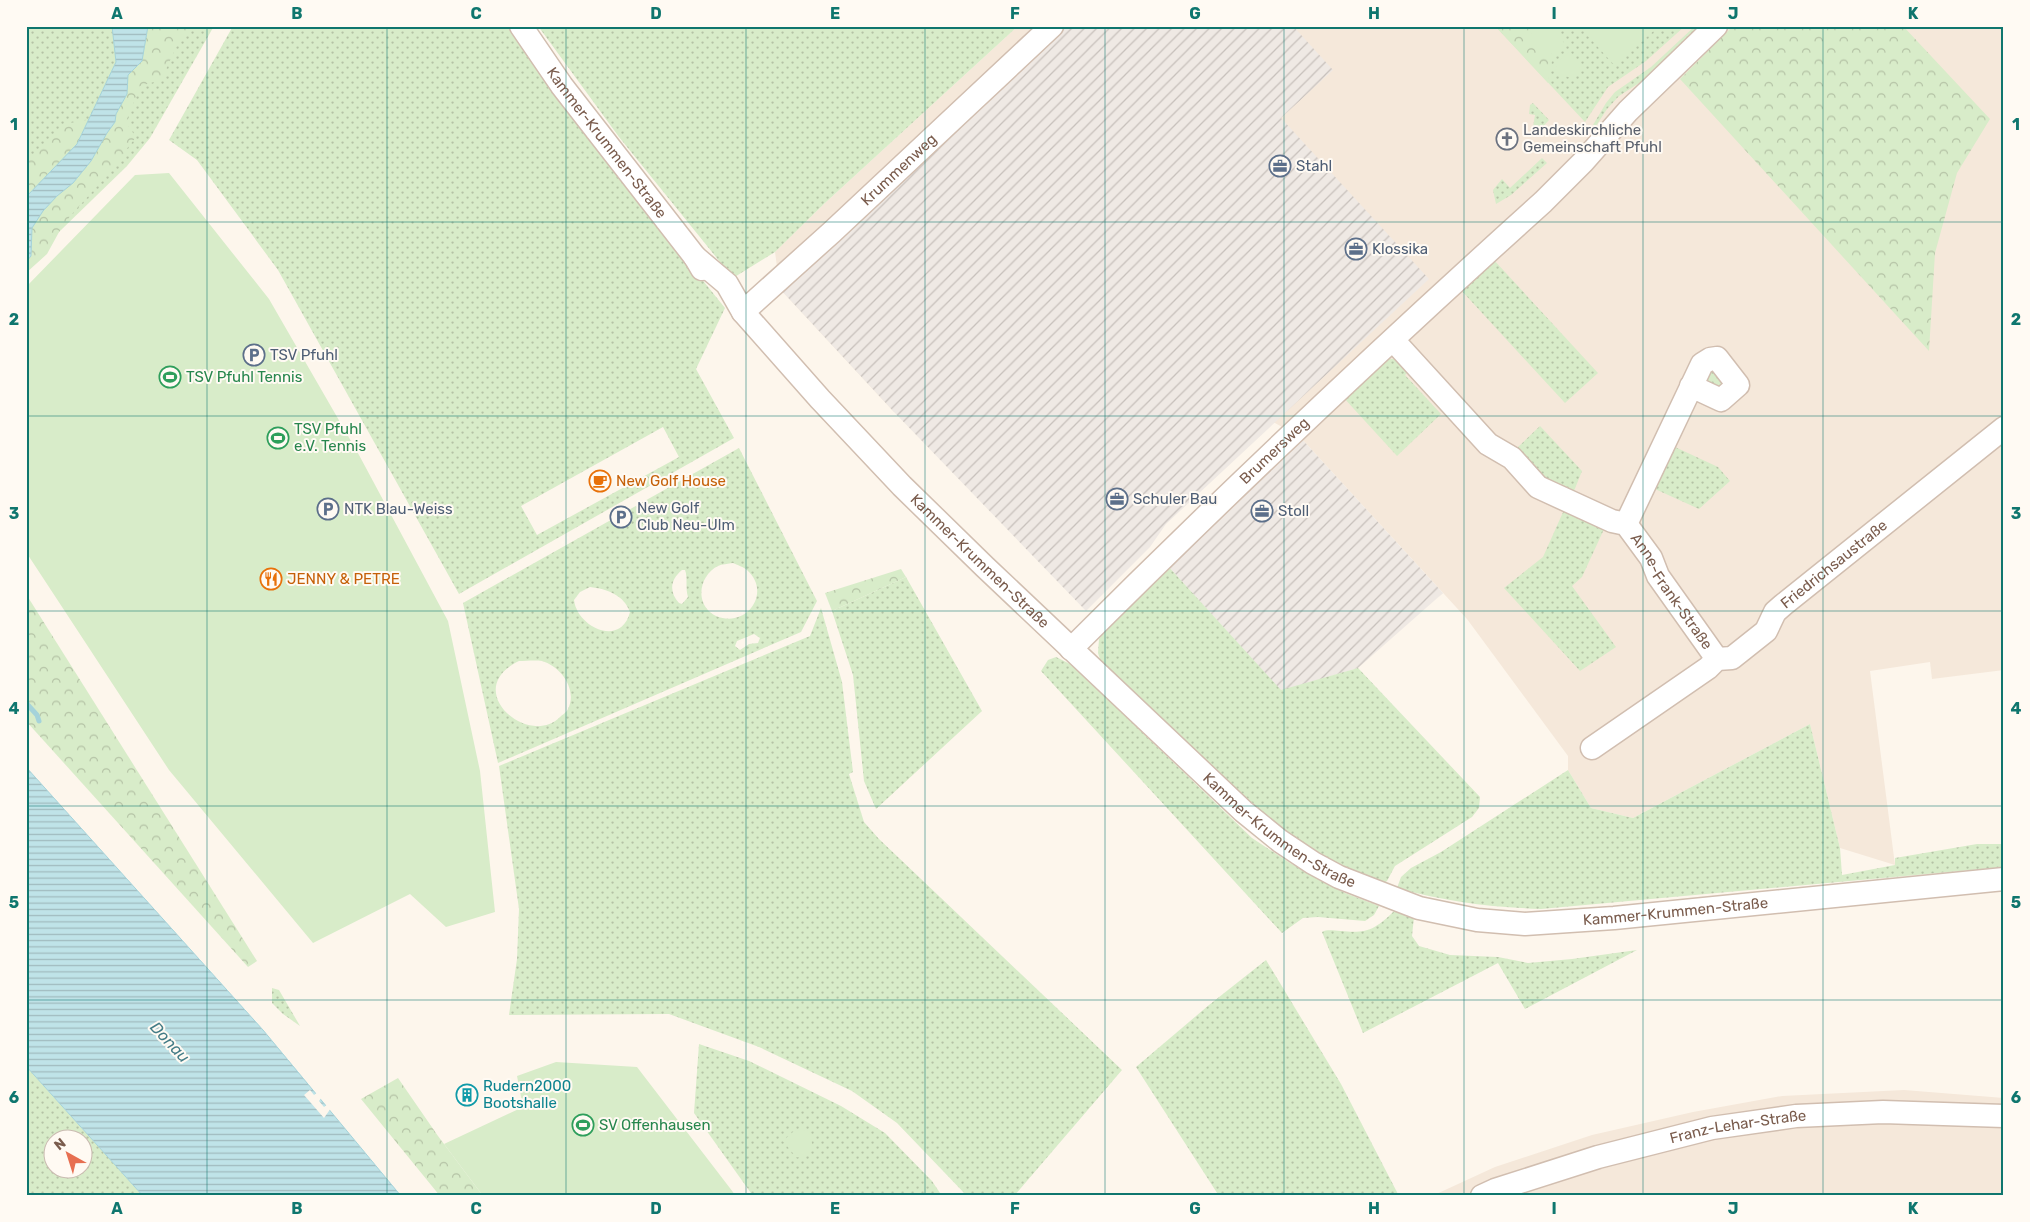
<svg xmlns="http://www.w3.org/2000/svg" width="2030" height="1222" viewBox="0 0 2030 1222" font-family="Rubik,sans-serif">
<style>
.residential{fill:#f5e8da}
.industrial{fill:url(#industrial-furrows)}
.green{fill:url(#green-dots);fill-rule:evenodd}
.forest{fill:url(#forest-crowns)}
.pitch{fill:#d8ecc9}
.water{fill:url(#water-rules);stroke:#a5d3da}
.pier{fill:#fdf6ec}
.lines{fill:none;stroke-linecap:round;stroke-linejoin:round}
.stream{stroke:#a5d3da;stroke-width:5}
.minor-casing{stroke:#d1beb0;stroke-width:25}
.minor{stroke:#fff;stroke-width:22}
.grid{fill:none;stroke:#0f766e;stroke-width:1;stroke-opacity:0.55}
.labels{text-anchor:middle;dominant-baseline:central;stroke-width:4;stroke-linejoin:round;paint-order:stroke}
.worship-label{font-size:15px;fill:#5b616d;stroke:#fffaf3;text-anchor:start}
.street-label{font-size:15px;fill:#7a5c4d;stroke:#fffaf3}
.service-label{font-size:15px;fill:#4e5e75;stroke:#fffaf3;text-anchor:start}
.leisure-label{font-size:15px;fill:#27864d;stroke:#fffaf3;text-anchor:start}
.food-label{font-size:15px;fill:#c56008;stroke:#fffaf3;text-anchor:start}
.culture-label{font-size:15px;fill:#0d838f;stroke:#fffaf3;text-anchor:start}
.water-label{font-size:16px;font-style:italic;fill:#437c86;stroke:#fffaf3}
.neatline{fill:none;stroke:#0f766e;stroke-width:2}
.grid-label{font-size:16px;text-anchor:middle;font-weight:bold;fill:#0f766e}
</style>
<defs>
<pattern id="industrial-furrows" width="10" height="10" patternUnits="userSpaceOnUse" patternTransform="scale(1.25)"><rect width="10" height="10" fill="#efe9e4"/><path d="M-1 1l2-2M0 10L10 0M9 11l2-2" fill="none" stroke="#c7c0bb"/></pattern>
<pattern id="green-dots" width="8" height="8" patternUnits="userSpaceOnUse" patternTransform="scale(1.25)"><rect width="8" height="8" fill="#d8ecc9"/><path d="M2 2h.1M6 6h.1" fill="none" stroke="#b4c2a5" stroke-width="1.8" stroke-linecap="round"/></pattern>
<pattern id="forest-crowns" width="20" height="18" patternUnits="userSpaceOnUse" patternTransform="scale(1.25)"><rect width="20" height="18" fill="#d8ecc9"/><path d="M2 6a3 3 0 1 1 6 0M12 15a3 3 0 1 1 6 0" fill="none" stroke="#b4c2a5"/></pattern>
<pattern id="water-rules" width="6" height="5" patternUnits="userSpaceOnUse" patternTransform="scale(1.25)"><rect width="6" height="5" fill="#bfe3e8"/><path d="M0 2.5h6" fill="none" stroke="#a0bbbe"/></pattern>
</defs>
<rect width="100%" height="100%" fill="#fdf6ec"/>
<g class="residential">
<polygon points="1018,26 2004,26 2004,670 1932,679 1930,662 1870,671 1895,865 1840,848 1810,724 1633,818 1591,808 1568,770 1568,756 1467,619 1300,437 1275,423 894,412 780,289 775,252 825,203"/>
<polygon points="1904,1090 2004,1098 2004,1196 1432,1196 1495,1167 1592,1135 1693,1112 1782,1096"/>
</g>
<g class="industrial">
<polygon points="1064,26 1293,26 1333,70 1281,118 1429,279 1166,524 1150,547 1086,611 894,412 780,289"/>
<polygon points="1300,437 1443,593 1358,668 1281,691 1167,565"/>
</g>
<g class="green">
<polygon points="26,26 214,26 150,138 127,166 26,264"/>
<path d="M233 26H510L597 149 725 308 696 369 734 438 459 594 278 270 197 160 169 140ZM663 427 679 457 537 535 521 506Z"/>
<polygon points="538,26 1018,26 825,203 775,252 733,278 619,137"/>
<polygon points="1495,26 1685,26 1646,61 1608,87 1585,122"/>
<polygon points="1695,26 1707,26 1664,67 1619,96 1607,109 1596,126 1593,125 1606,103 1615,92 1651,67"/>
<polygon points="1533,103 1549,120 1540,130 1533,127 1535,115 1529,114 1530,105"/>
<polygon points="1542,158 1547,163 1511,195 1496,204 1493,190 1502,179 1510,188"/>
<polygon points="1493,259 1598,373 1565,403 1460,289"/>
<path d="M1387 359C1398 358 1402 362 1410 370L1405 375 1441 414 1397 456 1343 397Z"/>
<polygon points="1711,367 1727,381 1725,390 1704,381"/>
<polygon points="1540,426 1582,471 1572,496 1544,485 1517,448"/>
<polygon points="1675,447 1718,467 1730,481 1699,509 1655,489"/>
<path d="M739 448 817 601 801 632 498 763 463 603ZM733 563C737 565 744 567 747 570 772 592 747 629 716 616 711 614 705 608 703 602 698 589 705 572 718 566 722 564 728 564 733 563ZM682 570H685C688 577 685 588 688 597L682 604 679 603C669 592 670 580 682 570ZM590 587C607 589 624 595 630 612 621 648 577 627 574 600L580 592ZM754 634 760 638 758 643 749 644 740 650 735 646 737 641ZM519 661C526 661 535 660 542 661 560 666 578 689 568 709 567 712 562 715 560 717 528 749 460 689 519 661Z"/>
<polygon points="1564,510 1605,527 1582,577 1572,586 1616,647 1580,671 1504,588 1543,557"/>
<polygon points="1167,565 1281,690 1358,668 1480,797 1479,808 1472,817 1395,866 1387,881 1380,886 1336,865 1284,833 1245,801 1102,665 1098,653 1099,639 1108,627"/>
<polygon points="906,577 982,711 876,809 864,781 853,675 832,611"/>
<polygon points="821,608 842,682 853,772 849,774 864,822 879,839 1122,1070 1014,1196 967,1196 897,1123 852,1091 759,1047 669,1014 509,1015 517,959 519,909 499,766 810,636"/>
<polygon points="1056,657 1072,665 1252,838 1290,863 1345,893 1379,906 1374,915 1365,921 1318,917 1303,918 1282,933 1041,671 1048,660"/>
<path d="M1810 724 1840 848 1842 875 1895 865V858L1977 844H2004V867L1541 909C1488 907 1448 902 1397 888L1401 877 1411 868 1441 852 1568 770 1591 808 1633 818Z"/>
<path d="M1394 911 1414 917 1412 936 1419 946 1450 955 1498 957 1528 963 1572 959 1637 950 1525 1009 1498 963 1363 1033 1322 932C1328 929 1334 931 1341 931 1367 934 1376 929 1394 911Z"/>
<polygon points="1266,960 1341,1084 1399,1196 1219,1196 1136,1067 1209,1005"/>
<polygon points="272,988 279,990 300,1026 283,1014 272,1003"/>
<polygon points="699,1044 749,1061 841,1106 885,1133 932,1181 942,1196 753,1196 694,1113"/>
<path d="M26 1066 143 1196H26ZM52 1140H82V1170H52Z"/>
</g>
<g class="forest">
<polygon points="148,26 193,26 180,39 161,80 140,86 126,123 136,137 101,182 64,223 47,254 26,273 26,262 31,256 32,228 43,211 57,196 73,183 91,161 107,133 115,122 115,114 127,94 128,75 142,61"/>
<polygon points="1495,26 1528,27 1533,39 1553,55 1548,83"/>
<polygon points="1733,26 1903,26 1990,119 1957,173 1935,253 1929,351 1680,79"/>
<polygon points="89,119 77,144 26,197 26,163 66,124"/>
<polygon points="901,569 906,577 832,611 825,593"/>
<polygon points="26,594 257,961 248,967 26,721"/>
<polygon points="398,1078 438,1136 483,1196 440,1196 361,1099"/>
</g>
<g class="pitch">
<polygon points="1528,26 1552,26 1565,44 1553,55 1533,39"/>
<polygon points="1579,26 1659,26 1615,66"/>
<polygon points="1570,52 1578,62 1580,69 1577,74 1571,78 1554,72 1559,60"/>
<polygon points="169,173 269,299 359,455 448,621 480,771 495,912 446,927 410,894 313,943 169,770 26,552 26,287 135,175"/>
<polygon points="556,1062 637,1067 736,1196 483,1196 444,1144 523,1107 517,1076"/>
<path d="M809 1130 813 1148C809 1155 804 1158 796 1157L783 1141 794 1131Z"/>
</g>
<g class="water">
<polygon points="112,26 148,26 142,61 128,75 127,94 116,114 115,122 107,133 91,161 73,183 57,196 43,211 32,228 31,256 26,262 26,197 77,144 116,62"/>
<polygon points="26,767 263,1030 401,1196 143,1196 26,1066"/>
</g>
<polygon class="pier" points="310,1090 314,1095 318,1092 322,1097 319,1101 324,1107 328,1104 331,1108 324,1118 304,1095"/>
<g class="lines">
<polyline class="stream" points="27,704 37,715 39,721"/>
<g class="minor-casing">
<g id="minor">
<path id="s1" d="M521 26 562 86 695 257 702 269"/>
<path id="s2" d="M695 257 727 284 743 312 820 399 902 486 985 567 1243 811 1280 841 1313 863 1339 877 1419 908 1477 920 1525 924 1614 918 2004 879"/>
<path id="s3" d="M743 312 832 232 1052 26"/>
<path id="s4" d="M1393 340 1488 444 1512 458 1538 487 1612 521 1626 524 1651 558 1658 576 1717 659"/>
<polyline points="1626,524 1702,364 1710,359 1717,358 1738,385 1721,400 1691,386"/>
<path id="s5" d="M1071 649C1224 496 1382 347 1543 202L1583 162 1628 111 1716 26"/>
<path id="s6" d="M1592 748 1708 668 1717 659 1732 658 1766 631 1775 612 1783 605 2004 428"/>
<path id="s7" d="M1482 1196 1495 1190 1598 1157 1712 1128 1796 1116 1883 1112 2004 1116"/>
</g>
</g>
<use href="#minor" class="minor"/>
</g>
<path class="grid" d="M207 26V1196M387 26V1196M566 26V1196M746 26V1196M925 26V1196M1105 26V1196M1284 26V1196M1464 26V1196M1643 26V1196M1823 26V1196M26 222H2004M26 416H2004M26 611H2004M26 806H2004M26 1000H2004"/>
<defs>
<g id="church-ring" transform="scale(1.125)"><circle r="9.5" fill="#fffaf3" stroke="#6b7280" stroke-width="1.5"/><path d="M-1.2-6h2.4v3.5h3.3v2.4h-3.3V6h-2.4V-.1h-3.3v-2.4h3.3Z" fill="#6b7280"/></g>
<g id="office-ring" transform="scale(1.125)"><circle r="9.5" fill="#fffaf3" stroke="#5c6f8a" stroke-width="1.5"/><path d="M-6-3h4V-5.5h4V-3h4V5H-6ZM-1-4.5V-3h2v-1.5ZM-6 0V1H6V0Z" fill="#5c6f8a"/></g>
<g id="parking-ring" transform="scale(1.125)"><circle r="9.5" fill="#fffaf3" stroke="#5c6f8a" stroke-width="1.5"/><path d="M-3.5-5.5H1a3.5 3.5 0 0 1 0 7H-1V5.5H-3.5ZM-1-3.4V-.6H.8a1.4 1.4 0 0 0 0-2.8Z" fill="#5c6f8a"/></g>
<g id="stadium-ring" transform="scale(1.125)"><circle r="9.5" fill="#fffaf3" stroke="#2e9e5b" stroke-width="1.5"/><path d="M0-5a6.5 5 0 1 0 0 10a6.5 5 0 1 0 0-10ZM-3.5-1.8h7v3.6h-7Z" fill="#2e9e5b"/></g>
<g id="cafe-ring" transform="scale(1.125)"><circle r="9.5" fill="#fffaf3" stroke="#e8710a" stroke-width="1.5"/><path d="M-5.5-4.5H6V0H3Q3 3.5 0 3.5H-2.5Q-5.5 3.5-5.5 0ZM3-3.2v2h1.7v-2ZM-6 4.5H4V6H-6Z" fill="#e8710a"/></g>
<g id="restaurant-ring" transform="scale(1.125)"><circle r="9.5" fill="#fffaf3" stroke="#e8710a" stroke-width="1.5"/><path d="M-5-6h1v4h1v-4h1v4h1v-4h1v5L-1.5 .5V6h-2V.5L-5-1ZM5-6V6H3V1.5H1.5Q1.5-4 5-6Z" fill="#e8710a"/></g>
<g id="building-ring" transform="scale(1.125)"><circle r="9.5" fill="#fffaf3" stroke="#0f9aa8" stroke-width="1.5"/><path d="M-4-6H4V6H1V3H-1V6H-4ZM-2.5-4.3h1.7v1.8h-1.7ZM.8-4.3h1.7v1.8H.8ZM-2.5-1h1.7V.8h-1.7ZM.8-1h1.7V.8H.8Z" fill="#0f9aa8"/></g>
</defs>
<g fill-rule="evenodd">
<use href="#church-ring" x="1507" y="139"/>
<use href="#office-ring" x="1280" y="166"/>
<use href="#office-ring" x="1356" y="249"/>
<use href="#parking-ring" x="254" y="355"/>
<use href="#stadium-ring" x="170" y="377"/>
<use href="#stadium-ring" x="278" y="438"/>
<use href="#cafe-ring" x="600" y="481"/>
<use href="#office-ring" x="1117" y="499"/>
<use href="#parking-ring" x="328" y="509"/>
<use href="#office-ring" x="1262" y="511"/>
<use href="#parking-ring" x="621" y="517"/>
<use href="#restaurant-ring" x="271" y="579"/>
<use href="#building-ring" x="467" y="1095"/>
<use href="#stadium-ring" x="583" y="1125"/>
</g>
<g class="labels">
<g class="worship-label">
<text x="1523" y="130">Landeskirchliche<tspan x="1523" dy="17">Gemeinschaft Pfuhl</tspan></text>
</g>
<g class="street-label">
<text stroke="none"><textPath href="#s1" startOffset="145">Kammer-Krummen-Straße</textPath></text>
<text stroke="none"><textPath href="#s3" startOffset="211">Krummenweg</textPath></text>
<text stroke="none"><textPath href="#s5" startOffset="284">Brumersweg</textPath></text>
<text stroke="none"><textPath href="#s2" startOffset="418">Kammer-Krummen-Straße</textPath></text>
<text stroke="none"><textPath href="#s6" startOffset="309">Friedrichsaustraße</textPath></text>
<text stroke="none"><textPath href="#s4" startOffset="385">Anne-Frank-Straße</textPath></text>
<text stroke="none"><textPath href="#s2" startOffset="822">Kammer-Krummen-Straße</textPath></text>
<text stroke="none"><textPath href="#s2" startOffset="1242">Kammer-Krummen-Straße</textPath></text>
<text stroke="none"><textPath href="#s7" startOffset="266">Franz-Lehar-Straße</textPath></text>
</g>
<g class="service-label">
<text x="1296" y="166">Stahl</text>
<text x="1372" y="249">Klossika</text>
<text x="270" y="355">TSV Pfuhl</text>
<text x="1133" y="499">Schuler Bau</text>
<text x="637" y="508">New Golf<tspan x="637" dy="17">Club Neu-Ulm</tspan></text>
<text x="344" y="509">NTK Blau-Weiss</text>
<text x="1278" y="511">Stoll</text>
</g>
<g class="leisure-label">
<text x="186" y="377">TSV Pfuhl Tennis</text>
<text x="294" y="429">TSV Pfuhl<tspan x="294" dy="17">e.V. Tennis</tspan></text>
<text x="599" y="1125">SV Offenhausen</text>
</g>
<g class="food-label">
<text x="616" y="481">New Golf House</text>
<text x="287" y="579">JENNY &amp; PETRE</text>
</g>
<g class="culture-label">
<text x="483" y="1086">Rudern2000<tspan x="483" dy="17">Bootshalle</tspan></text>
</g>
<g class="water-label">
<text transform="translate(170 1042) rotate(47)">Donau</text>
</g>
</g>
<rect width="2030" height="1222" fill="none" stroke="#fffaf3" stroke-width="55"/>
<g transform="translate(68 1154) rotate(321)"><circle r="24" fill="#fffaf3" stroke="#cabbb1"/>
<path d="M0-4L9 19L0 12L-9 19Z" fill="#e76f51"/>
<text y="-8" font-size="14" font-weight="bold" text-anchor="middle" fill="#7a5c4d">N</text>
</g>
<rect x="28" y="28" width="1974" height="1166" class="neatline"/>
<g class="grid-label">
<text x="117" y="19">A</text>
<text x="297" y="19">B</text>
<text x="476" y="19">C</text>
<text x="656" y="19">D</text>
<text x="835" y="19">E</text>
<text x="1015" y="19">F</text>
<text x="1195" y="19">G</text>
<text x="1374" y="19">H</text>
<text x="1554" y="19">I</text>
<text x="1733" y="19">J</text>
<text x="1913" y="19">K</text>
<text x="14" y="130">1</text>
<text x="2016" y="130">1</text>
<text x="14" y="325">2</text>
<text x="2016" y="325">2</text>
<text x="14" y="519">3</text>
<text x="2016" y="519">3</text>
<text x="14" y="714">4</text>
<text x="2016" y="714">4</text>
<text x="14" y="908">5</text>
<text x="2016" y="908">5</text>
<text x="14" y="1103">6</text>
<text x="2016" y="1103">6</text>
<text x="117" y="1214">A</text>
<text x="297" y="1214">B</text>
<text x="476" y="1214">C</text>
<text x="656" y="1214">D</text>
<text x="835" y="1214">E</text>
<text x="1015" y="1214">F</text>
<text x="1195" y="1214">G</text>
<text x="1374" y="1214">H</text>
<text x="1554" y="1214">I</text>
<text x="1733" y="1214">J</text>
<text x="1913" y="1214">K</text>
</g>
</svg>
